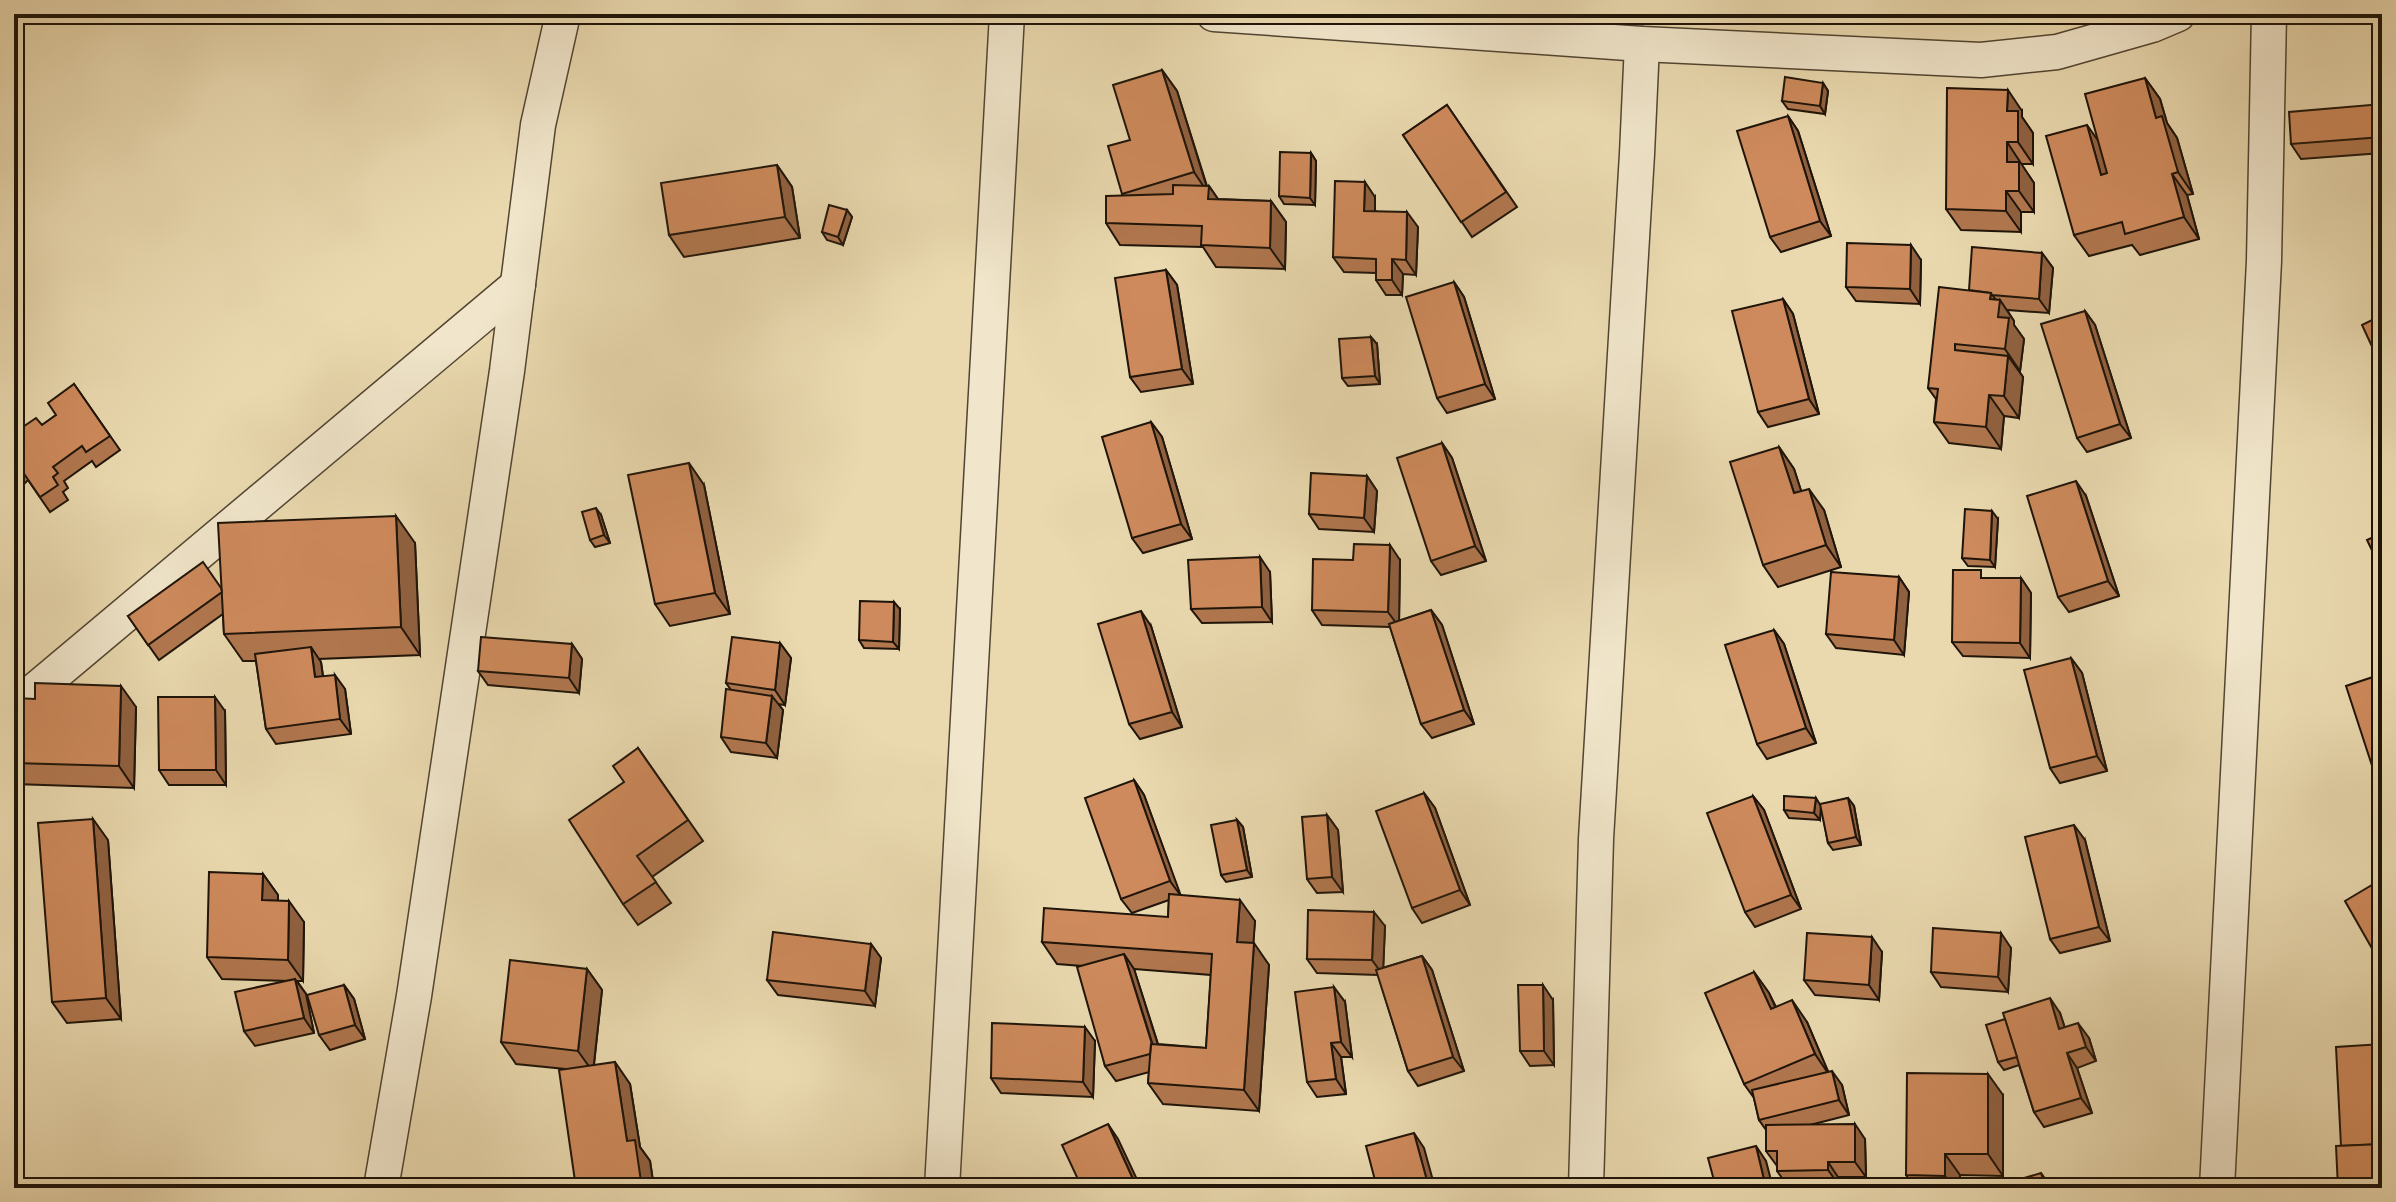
<svg xmlns="http://www.w3.org/2000/svg" width="2396" height="1202" viewBox="0 0 2396 1202" font-family="'IM FELL DW Pica',serif">
<style>
.lines{fill:none;stroke-linecap:round;stroke-linejoin:round}
.minor-casing{stroke:#514532;stroke-width:37}
.minor{stroke:#f1e6cb;stroke-width:34}
.wall{fill:#b1774f;stroke:#1e1409;stroke-width:2;fill-rule:evenodd}
.shaded-wall{fill:#906140;stroke:#1e1409;stroke-width:2}
.building{fill:#ce8a5c;stroke:#1e1409;stroke-width:2}
</style>
<rect width="100%" height="100%" fill="#ead9af"/>
<filter id="stains"><feTurbulence type="fractalNoise" baseFrequency=".0025" numOctaves="4"/><feColorMatrix values="0 0 0 0 .2 0 0 0 0 .09 0 0 0 0 .02 0 0 0 .5 -.17"/></filter>
<radialGradient id="worn" r=".72"><stop offset=".6" stop-color="#630" stop-opacity="0"/><stop offset="1" stop-color="#630" stop-opacity=".3"/></radialGradient>
<g class="lines">
<g class="minor-casing">
<g id="minor">
<polyline points="1214,14 1642,44 1981,60 2057,52 2152,25 2178,14"/>
<polyline points="14,708 518,285"/>
<polyline points="381,1188 414,996 507,371 538,125 563,14"/>
<polyline points="942,1188 1007,14"/>
<polyline points="1586,1188 1596,839 1637,154 1642,44"/>
<polyline points="2217,1188 2264,261 2269,14"/>
</g>
</g>
<use href="#minor" class="minor"/>
</g>
<g class="wall">
<polygon points="1162,70 1177,91 1207,186 1209,186 1218,199 1271,201 1286,222 1285,269 1216,267 1203,247 1120,245 1106,223 1123,195 1122,194"/>
<polygon points="2145,78 2160,99 2167,123 2177,138 2193,194 2187,195 2199,239 2140,255 2132,245 2089,256 2074,235 2098,141"/>
<polygon points="1823,83 1828,91 1825,114 1788,109 1782,101"/>
<polygon points="2382,104 2382,153 2301,159 2291,144"/>
<polygon points="1447,105 1517,207 1472,237 1403,135"/>
<polygon points="2022,111 2022,117 2033,133 2033,164 2022,164 2022,166 2034,183 2034,212 2021,212 2021,232 1961,230 1946,209"/>
<polygon points="1788,116 1798,131 1831,236 1781,252 1770,237"/>
<polygon points="1311,153 1316,161 1315,205 1284,204 1279,196"/>
<polygon points="777,165 792,187 800,238 684,257 669,235"/>
<polygon points="1375,197 1375,211 1418,227 1416,275 1403,274 1402,295 1386,295 1376,280 1376,273 1344,272 1333,257"/>
<polygon points="847,210 852,217 843,245 827,240 822,232"/>
<polygon points="2042,253 2053,268 2049,313 2007,310 2014,321 2014,325 2024,339 2020,371 2019,371 2023,377 2019,418 2004,416 2001,449 1949,443 1934,422 1936,399 1928,388 1969,290"/>
<polygon points="1921,260 1920,304 1856,301 1846,287"/>
<polygon points="1166,270 1177,285 1193,384 1141,392 1130,377"/>
<polygon points="1454,282 1464,297 1495,399 1447,413 1437,398"/>
<polygon points="1783,299 1793,314 1819,414 1768,427 1758,412"/>
<polygon points="2085,311 2095,325 2131,438 2087,452 2077,438"/>
<polygon points="1377,344 1380,384 1348,386 1342,378"/>
<polygon points="74,384 120,450 96,467 92,461 64,481 68,488 63,492 68,500 50,512 28,480 25,483 14,468 42,425 56,415"/>
<polygon points="1151,422 1162,437 1192,539 1143,553 1132,538"/>
<polygon points="1442,443 1452,458 1486,561 1441,575 1431,561"/>
<polygon points="1779,447 1794,469 1801,491 1824,510 1841,567 1778,587 1763,565"/>
<polygon points="1367,476 1377,491 1374,532 1319,529 1309,514"/>
<polygon points="704,485 730,614 670,626 655,604"/>
<polygon points="2086,496 2119,596 2069,612 2058,597"/>
<polygon points="601,515 610,543 595,547 590,540"/>
<polygon points="1998,519 1995,567 1968,566 1962,558"/>
<polygon points="415,543 420,655 319,659 321,662 323,676 345,689 351,734 276,744 266,729 256,661 243,661 224,634 223,614 159,660 128,616 221,588"/>
<polygon points="1400,560 1399,621 1431,610 1442,625 1474,724 1432,738 1421,724 1390,627 1322,625 1312,610"/>
<polygon points="1270,572 1272,622 1202,623 1191,609"/>
<polygon points="1899,577 1909,592 1904,655 1836,648 1826,634"/>
<polygon points="1987,578 2021,578 2031,593 2030,658 1963,656 1952,642"/>
<polygon points="900,609 899,649 864,648 859,640"/>
<polygon points="1151,626 1182,727 1140,739 1129,724"/>
<polygon points="1774,630 1784,644 1816,743 1767,759 1757,744"/>
<polygon points="780,643 791,658 785,705 778,704 783,710 777,758 731,752 721,737 731,690 726,683"/>
<polygon points="572,644 582,659 579,693 488,685 478,671"/>
<polygon points="2071,658 2082,673 2107,771 2060,783 2050,768"/>
<polygon points="35,699 136,707 134,788 14,784 14,706"/>
<polygon points="225,711 226,785 169,785 159,770"/>
<polygon points="638,748 703,841 652,877 671,903 638,925 623,904 624,782"/>
<path d="M1134 780 1144 795 1180 895 1255 921 1253 943 1269 965 1259 1111 1163 1104 1148 1083 1149 1072 1116 1081 1105 1066 1082 966 1057 964 1042 942 1168 917 1169 900 1132 913 1121 899ZM1134 969 1211 975 1206 1048 1158 1044Z"/>
<polygon points="1424,793 1435,808 1470,905 1422,923 1412,908"/>
<polygon points="1753,796 1764,810 1801,909 1755,927 1745,912"/>
<polygon points="1848,798 1854,806 1861,845 1833,850 1828,843 1821,806 1820,820 1789,818 1784,810 1821,806"/>
<polygon points="1327,815 1338,830 1343,892 1317,893 1307,879"/>
<polygon points="1237,820 1243,827 1252,877 1226,882 1221,875"/>
<polygon points="108,840 121,1019 67,1023 52,1002"/>
<polygon points="2085,840 2110,941 2060,953 2050,939"/>
<polygon points="263,874 278,895 278,901 304,922 303,981 297,981 306,994 314,1033 255,1046 244,1031 288,981 222,979 207,957"/>
<polygon points="1385,926 1383,968 1422,956 1432,970 1464,1071 1418,1086 1408,1071 1378,975 1317,973 1307,959"/>
<polygon points="871,944 881,958 875,1006 778,995 767,980"/>
<polygon points="2011,948 2008,992 1941,987 1931,972"/>
<polygon points="1882,952 1879,1000 1815,995 1804,980"/>
<polygon points="587,969 602,990 594,1065 630,1084 640,1147 650,1161 654,1188 576,1188 565,1069 516,1064 501,1042"/>
<polygon points="1754,972 1769,993 1776,1007 1807,1022 1828,1072 1842,1085 1849,1115 1810,1125 1865,1139 1866,1177 1838,1177 1839,1185 1787,1185 1777,1171 1777,1166 1766,1151 1766,1130 1759,1120 1754,1098 1744,1084"/>
<polygon points="344,985 354,999 365,1039 330,1050 319,1035"/>
<polygon points="1553,1000 1554,1065 1530,1066 1520,1051"/>
<polygon points="1345,1002 1352,1057 1341,1057 1346,1094 1317,1097 1307,1082"/>
<polygon points="2060,1013 2065,1028 2089,1038 2096,1061 2077,1068 2092,1113 2044,1127 2034,1112 2019,1065 2004,1070 1998,1062"/>
<polygon points="1095,1041 1093,1097 1001,1093 991,1078"/>
<polygon points="2003,1095 2003,1176 1960,1175 1960,1188 1915,1188 1906,1175"/>
</g>
<g class="shaded-wall">
<polygon points="1162,70 1177,91 1208,191 1209,186 1224,208 1208,199 1208,193 1194,172"/>
<polygon points="2145,78 2160,99 2167,123 2177,138 2193,194 2178,172 2156,118"/>
<polygon points="1823,83 1828,91 1825,114 1820,106"/>
<polygon points="2008,90 2022,111 2022,117 2033,133 2033,164 2018,142 2007,111"/>
<polygon points="1788,116 1798,131 1831,236 1820,221"/>
<polygon points="2087,125 2102,146 2116,196 2101,175"/>
<polygon points="2007,142 2034,183 2034,212 2019,191 2007,162"/>
<polygon points="1311,153 1316,161 1315,205 1310,198"/>
<polygon points="777,165 792,187 800,238 785,217"/>
<polygon points="2172,174 2187,195 2199,239 2184,217"/>
<polygon points="1365,182 1375,197 1375,226 1364,211"/>
<polygon points="2006,191 2021,212 2021,232 2006,211"/>
<polygon points="1271,201 1286,222 1285,269 1270,248"/>
<polygon points="847,210 852,217 843,245 838,237"/>
<polygon points="1407,212 1418,227 1416,275 1406,260"/>
<polygon points="1911,245 1921,260 1920,304 1910,289"/>
<polygon points="2042,253 2053,268 2049,313 2039,299"/>
<polygon points="1392,259 1403,274 1402,295 1392,280"/>
<polygon points="1166,270 1177,285 1193,384 1182,369"/>
<polygon points="1454,282 1464,297 1495,399 1485,384"/>
<polygon points="1991,293 1999,304 2000,300 2014,321 2014,325 2024,339 2020,371 2005,349 1998,317 1990,299"/>
<polygon points="1783,299 1793,314 1819,414 1809,399"/>
<polygon points="2085,311 2095,325 2131,438 2120,424"/>
<polygon points="1371,337 1377,344 1380,384 1375,376"/>
<polygon points="2008,356 2023,377 2019,418 2004,396"/>
<polygon points="1989,395 2004,416 2001,449 1986,427"/>
<polygon points="1151,422 1162,437 1192,539 1181,524"/>
<polygon points="1442,443 1452,458 1486,561 1475,546"/>
<polygon points="1779,447 1794,469 1809,515 1794,493"/>
<polygon points="689,463 704,485 730,614 715,593"/>
<polygon points="1367,476 1377,491 1374,532 1364,518"/>
<polygon points="2076,481 2086,496 2119,596 2108,581"/>
<polygon points="1809,489 1824,510 1841,567 1826,545"/>
<polygon points="596,508 601,515 610,543 604,535"/>
<polygon points="1992,511 1998,519 1995,567 1990,560"/>
<polygon points="396,516 415,543 420,655 401,627"/>
<polygon points="1390,545 1400,560 1399,627 1388,612"/>
<polygon points="1260,557 1270,572 1272,622 1262,607"/>
<polygon points="1899,577 1909,592 1904,655 1894,640"/>
<polygon points="2021,578 2031,593 2030,658 2020,643"/>
<polygon points="894,602 900,609 899,649 893,642"/>
<polygon points="1431,610 1442,625 1474,724 1464,710"/>
<polygon points="1141,611 1151,626 1182,727 1172,712"/>
<polygon points="1774,630 1784,644 1816,743 1806,728"/>
<polygon points="780,643 791,658 785,705 775,690"/>
<polygon points="572,644 582,659 579,693 569,678"/>
<polygon points="311,647 321,662 325,692 315,677"/>
<polygon points="2071,658 2082,673 2107,771 2097,756"/>
<polygon points="335,675 345,689 351,734 340,719"/>
<polygon points="121,686 136,707 134,788 119,766"/>
<polygon points="772,696 783,710 777,758 766,743"/>
<polygon points="215,697 225,711 226,785 216,770"/>
<polygon points="1134,780 1144,795 1181,896 1170,881"/>
<polygon points="1424,793 1435,808 1470,905 1460,890"/>
<polygon points="1753,796 1764,810 1801,909 1791,895"/>
<polygon points="1816,798 1821,806 1820,820 1814,813"/>
<polygon points="1848,798 1854,806 1861,845 1856,837"/>
<polygon points="1327,815 1338,830 1343,892 1332,877"/>
<polygon points="93,819 108,840 121,1019 106,998"/>
<polygon points="1237,820 1243,827 1252,877 1247,870"/>
<polygon points="2074,825 2085,840 2110,941 2099,927"/>
<polygon points="263,874 278,895 277,922 262,900"/>
<polygon points="1240,900 1255,921 1252,964 1237,942"/>
<polygon points="289,901 304,922 303,981 288,960"/>
<polygon points="1374,912 1385,926 1383,975 1372,960"/>
<polygon points="2001,933 2011,948 2008,992 1998,977"/>
<polygon points="1872,937 1882,952 1879,1000 1869,985"/>
<polygon points="1254,943 1269,965 1259,1111 1244,1090"/>
<polygon points="871,944 881,958 875,1006 865,991"/>
<polygon points="1124,954 1134,969 1165,1067 1155,1052"/>
<polygon points="1422,956 1432,970 1464,1071 1453,1057"/>
<polygon points="587,969 602,990 593,1072 578,1051"/>
<polygon points="1754,972 1769,993 1786,1031 1771,1009"/>
<polygon points="295,979 306,994 314,1033 304,1018"/>
<polygon points="344,985 354,999 365,1039 355,1025"/>
<polygon points="1543,985 1553,1000 1554,1065 1544,1051"/>
<polygon points="1334,987 1345,1002 1352,1057 1341,1042"/>
<polygon points="2050,998 2060,1013 2070,1044 2059,1029"/>
<polygon points="1792,1000 1807,1022 1830,1076 1815,1054"/>
<polygon points="2078,1023 2089,1038 2096,1061 2086,1047"/>
<polygon points="1085,1027 1095,1041 1093,1097 1083,1082"/>
<polygon points="1331,1043 1341,1057 1346,1094 1336,1079"/>
<polygon points="2067,1053 2077,1068 2092,1113 2081,1098"/>
<polygon points="615,1062 630,1084 640,1147 650,1161 654,1188 642,1188 627,1141"/>
<polygon points="1832,1071 1842,1085 1849,1115 1839,1100"/>
<polygon points="1988,1074 2003,1095 2003,1176 1988,1154"/>
<polygon points="1108,1124 1118,1139 1141,1188 1137,1188"/>
<polygon points="1855,1124 1865,1139 1866,1177 1855,1162"/>
<polygon points="1414,1133 1424,1148 1435,1188 1429,1188"/>
<polygon points="1756,1146 1766,1161 1773,1188 1766,1188"/>
<polygon points="1945,1154 1960,1175 1960,1188 1953,1188 1945,1176"/>
<polygon points="1828,1162 1838,1177 1839,1185 1828,1170"/>
<polygon points="2041,1173 2052,1188 2046,1188"/>
</g>
<g class="building">
<polygon points="1162,70 1194,172 1122,194 1108,146 1130,140 1113,85"/>
<polygon points="1785,77 1823,83 1820,106 1782,101"/>
<polygon points="2145,78 2156,118 2162,116 2178,172 2172,174 2184,217 2125,234 2122,222 2074,235 2046,136 2087,125 2101,175 2107,173 2085,94"/>
<polygon points="1947,88 2008,90 2007,111 2018,111 2018,142 2007,142 2007,162 2019,162 2019,191 2006,191 2006,211 1946,209"/>
<polygon points="2382,104 2382,137 2291,144 2289,112"/>
<polygon points="1447,105 1506,192 1461,222 1403,135"/>
<polygon points="1788,116 1820,221 1770,237 1737,131"/>
<polygon points="1280,152 1311,153 1310,198 1279,196"/>
<polygon points="2382,153 2382,168 2378,154"/>
<polygon points="777,165 785,217 669,235 661,183"/>
<polygon points="1335,181 1365,182 1364,211 1407,212 1406,260 1392,259 1392,280 1376,280 1376,259 1333,257"/>
<polygon points="1173,185 1209,186 1208,199 1271,201 1270,248 1201,245 1202,226 1106,223 1106,196 1173,194"/>
<polygon points="829,205 847,210 838,237 822,232"/>
<polygon points="1847,243 1911,245 1910,289 1846,287"/>
<polygon points="1972,247 2042,253 2039,299 1992,295 1991,293 1969,290"/>
<polygon points="1166,270 1182,369 1130,377 1115,278"/>
<polygon points="1454,282 1485,384 1437,398 1406,297"/>
<polygon points="1939,287 1991,293 1990,299 2000,300 1998,317 2009,318 2005,349 1955,344 1955,350 2008,356 2004,396 1989,395 1986,427 1934,422 1938,389 1928,388"/>
<polygon points="1783,299 1809,399 1758,412 1732,311"/>
<polygon points="2085,311 2120,424 2077,438 2041,324"/>
<polygon points="2382,315 2382,368 2362,325"/>
<polygon points="1371,337 1375,376 1342,378 1339,339"/>
<polygon points="74,384 110,436 86,452 82,446 53,467 58,473 53,477 58,485 40,497 18,465 14,468 14,446 19,440 14,433 36,418 42,425 56,415 48,403"/>
<polygon points="1151,422 1181,524 1132,538 1102,437"/>
<polygon points="1442,443 1475,546 1431,561 1397,458"/>
<polygon points="1779,447 1794,493 1809,489 1826,545 1763,565 1730,462"/>
<polygon points="689,463 715,593 655,604 628,475"/>
<polygon points="1311,473 1367,476 1364,518 1309,514"/>
<polygon points="2076,481 2108,581 2058,597 2027,496"/>
<polygon points="596,508 604,535 590,540 582,512"/>
<polygon points="1965,509 1992,511 1990,560 1962,558"/>
<polygon points="396,516 401,627 224,634 218,523"/>
<polygon points="2382,533 2382,571 2367,540"/>
<polygon points="1354,544 1390,545 1388,612 1312,610 1313,559 1353,560"/>
<polygon points="1260,557 1262,607 1191,609 1188,560"/>
<polygon points="203,562 221,588 222,592 148,645 128,616"/>
<polygon points="1953,570 1981,570 1981,578 2021,578 2020,643 1952,642"/>
<polygon points="1831,572 1899,577 1894,640 1826,634"/>
<polygon points="860,601 894,602 893,642 859,640"/>
<polygon points="1431,610 1464,710 1421,724 1389,624"/>
<polygon points="1141,611 1172,712 1129,724 1098,624"/>
<polygon points="1774,630 1806,728 1757,744 1725,645"/>
<polygon points="481,637 572,644 569,678 478,671"/>
<polygon points="732,637 780,643 775,690 726,683"/>
<polygon points="311,647 315,677 335,675 340,719 266,729 255,654"/>
<polygon points="2071,658 2097,756 2050,768 2024,670"/>
<polygon points="2382,674 2382,786 2379,787 2346,686"/>
<polygon points="35,683 121,686 119,766 14,763 14,706 16,706 16,698 35,699"/>
<polygon points="726,689 772,696 766,743 721,737"/>
<polygon points="158,697 215,697 216,770 159,770"/>
<polygon points="638,748 688,820 637,856 656,882 623,904 569,820 624,782 613,766"/>
<polygon points="1134,780 1170,881 1121,899 1085,798"/>
<polygon points="1424,793 1460,890 1412,908 1376,811"/>
<polygon points="1753,796 1791,895 1745,912 1707,813"/>
<polygon points="1784,796 1816,798 1814,813 1784,810"/>
<polygon points="1848,798 1856,837 1828,843 1820,804"/>
<polygon points="1327,815 1332,877 1307,879 1302,817"/>
<polygon points="93,819 106,998 52,1002 38,823"/>
<polygon points="1237,820 1247,870 1221,875 1211,825"/>
<polygon points="2074,825 2099,927 2050,939 2025,837"/>
<polygon points="209,872 263,874 262,900 289,901 288,960 207,957"/>
<polygon points="2382,879 2382,966 2345,901"/>
<polygon points="1169,894 1240,900 1237,942 1254,943 1244,1090 1148,1083 1151,1044 1206,1048 1212,954 1042,942 1044,908 1168,917"/>
<polygon points="1308,910 1374,912 1372,960 1307,959"/>
<polygon points="1933,928 2001,933 1998,977 1931,972"/>
<polygon points="773,932 871,944 865,991 767,980"/>
<polygon points="1807,933 1872,937 1869,985 1804,980"/>
<polygon points="1124,954 1152,1044 1151,1044 1150,1054 1105,1066 1077,967"/>
<polygon points="1422,956 1453,1057 1408,1071 1376,970"/>
<polygon points="510,960 587,969 578,1051 501,1042"/>
<polygon points="1754,972 1771,1009 1792,1000 1815,1054 1744,1084 1705,993"/>
<polygon points="295,979 304,1018 244,1031 235,992"/>
<polygon points="344,985 355,1025 319,1035 307,995"/>
<polygon points="1518,985 1543,985 1544,1051 1520,1051"/>
<polygon points="1334,987 1341,1042 1331,1043 1336,1079 1307,1082 1295,992"/>
<polygon points="2050,998 2059,1029 2078,1023 2086,1047 2067,1053 2081,1098 2034,1112 2003,1013"/>
<polygon points="2005,1019 2017,1057 1998,1062 1986,1025"/>
<polygon points="992,1023 1085,1027 1083,1082 991,1078"/>
<polygon points="2382,1044 2382,1144 2341,1146 2336,1047"/>
<polygon points="615,1062 627,1141 635,1140 642,1188 576,1188 559,1070"/>
<polygon points="1832,1071 1839,1100 1759,1120 1752,1090"/>
<polygon points="1907,1073 1988,1074 1988,1154 1945,1154 1945,1176 1906,1175"/>
<polygon points="1108,1124 1137,1188 1082,1188 1062,1145"/>
<polygon points="1855,1124 1855,1162 1828,1162 1828,1170 1777,1171 1777,1151 1766,1151 1766,1125"/>
<polygon points="1414,1133 1429,1188 1377,1188 1366,1146"/>
<polygon points="2382,1144 2382,1188 2338,1188 2336,1146"/>
<polygon points="1756,1146 1766,1188 1716,1188 1708,1158"/>
<polygon points="2041,1173 2046,1188 1995,1188 1994,1187"/>
</g>
<rect width="2396" height="1202" fill="none" stroke="#ead9af" stroke-width="48"/>
<rect x="16" y="16" width="2364" height="1170" fill="none" stroke="#1e1409" stroke-width="4"/>
<rect x="24" y="24" width="2348" height="1154" fill="none" stroke="#1e1409" stroke-width="2"/>
<rect width="100%" height="100%" filter="url(#stains)"/>
<rect width="100%" height="100%" fill="url(#worn)"/>
</svg>
